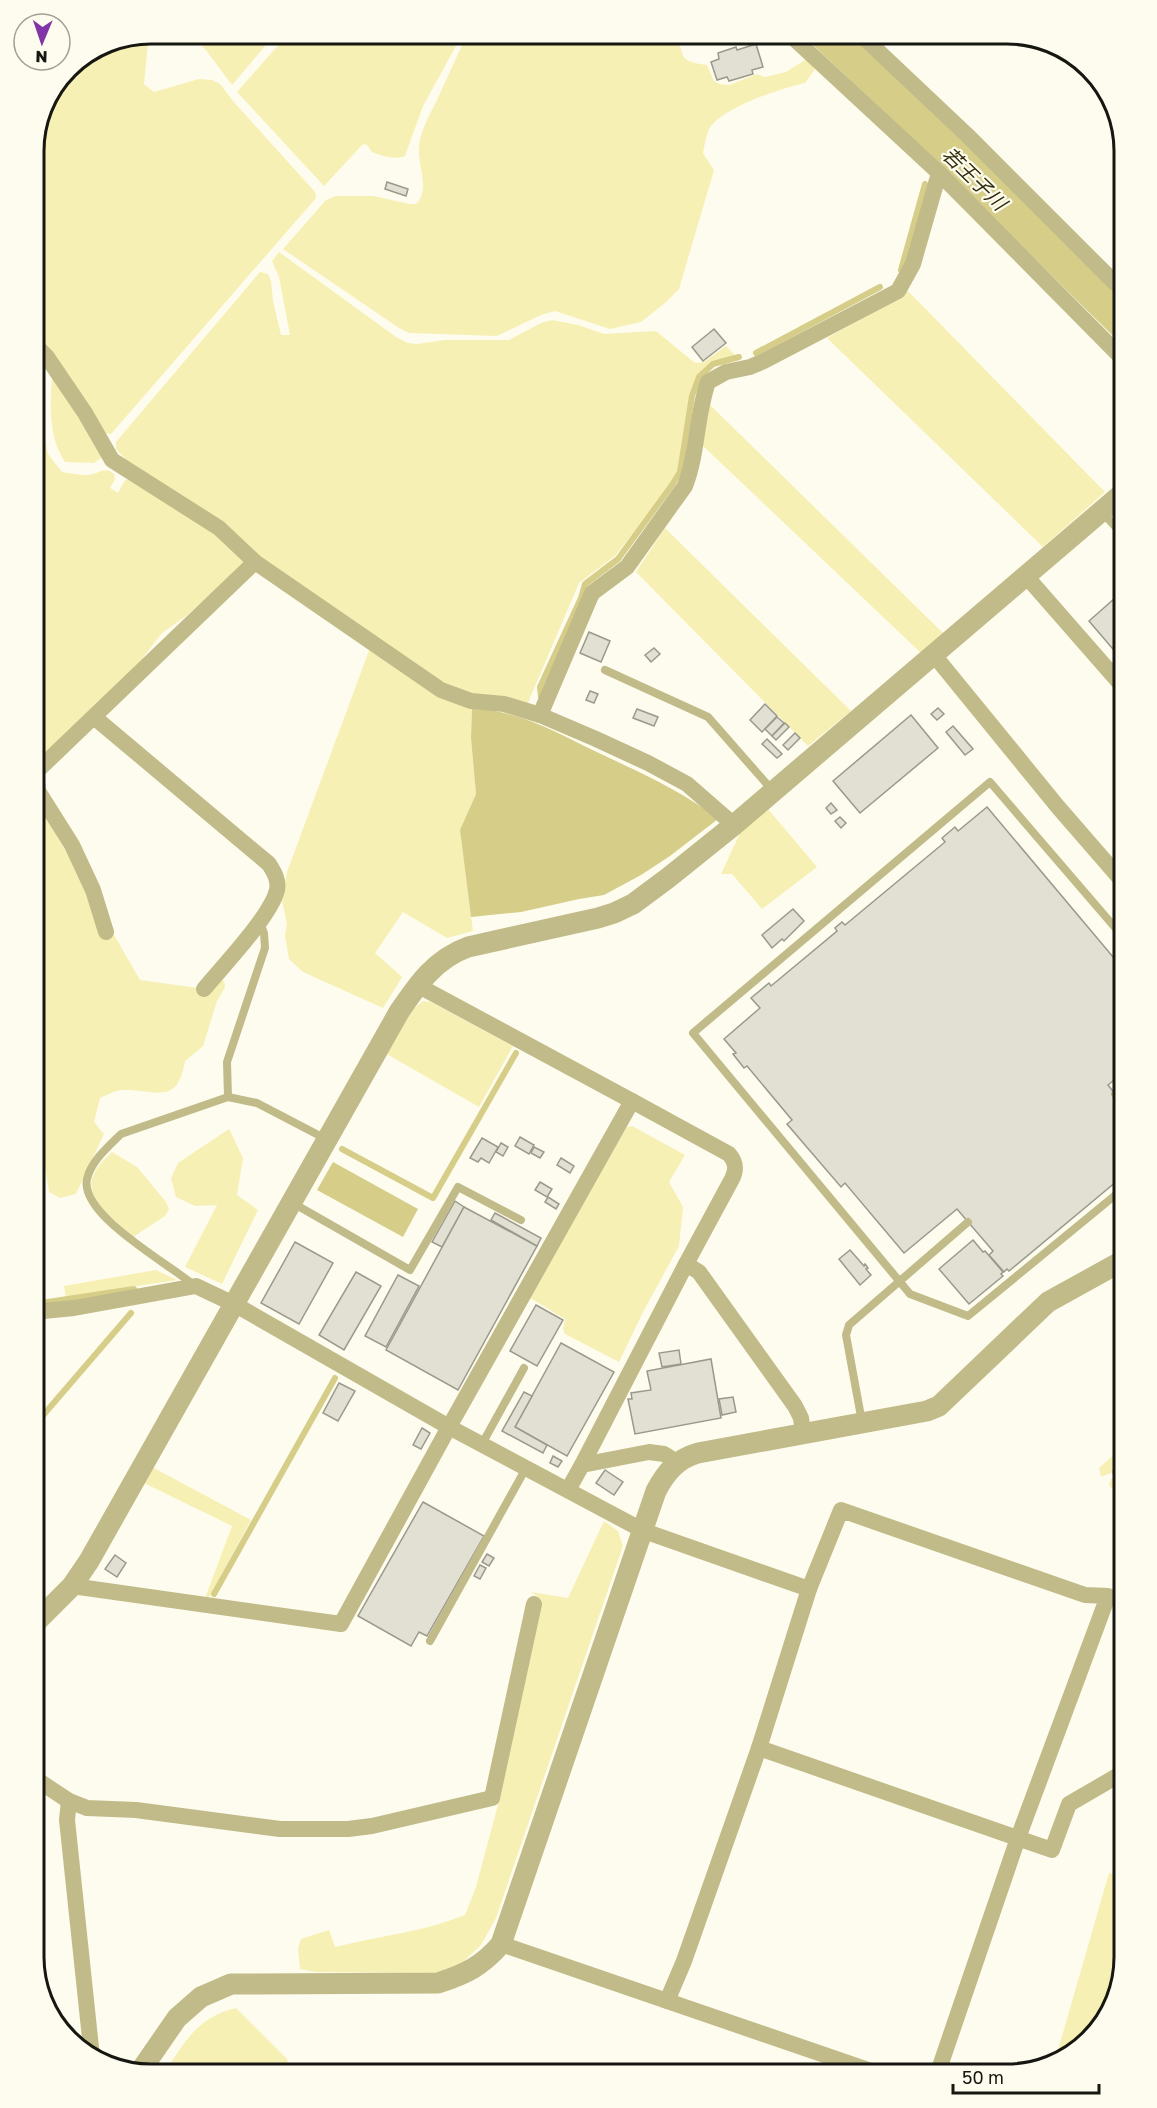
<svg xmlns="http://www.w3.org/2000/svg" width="1157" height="2108" viewBox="0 0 1157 2108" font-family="'Golos Text','Noto Sans JP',sans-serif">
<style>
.green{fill:#f7f0b4}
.water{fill:#d5cd88}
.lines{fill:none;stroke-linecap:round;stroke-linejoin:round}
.stream{stroke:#d5cd88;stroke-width:6}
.river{stroke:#d5cd88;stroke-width:34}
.building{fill:#e1e0d2;stroke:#9a998c;stroke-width:1.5}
.service{stroke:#c1bb89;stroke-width:8}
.minor{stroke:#c1bb89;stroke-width:16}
.tertiary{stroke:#c1bb89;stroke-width:21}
.labels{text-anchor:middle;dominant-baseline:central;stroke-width:4.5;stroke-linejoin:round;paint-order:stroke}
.water-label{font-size:20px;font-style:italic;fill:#312d0e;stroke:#fefcee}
.rim{fill:none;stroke:#171712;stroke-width:3}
</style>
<rect width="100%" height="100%" fill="#fefcee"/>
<g class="green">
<polygon points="150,33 157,33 148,43 144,84 154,92 199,79 212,80 220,84 233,101 315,192 316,198 111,434 103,433 52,356 33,331 33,143 42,105 68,67 106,42"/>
<polygon points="193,33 276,33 232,85"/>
<path d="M289 33H458L456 46 423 106 405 156C395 160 382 156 372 152L367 145 363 144 324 186 237 92Z"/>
<path d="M465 33H675C686 56 676 61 707 65L714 81 719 84 729 85 757 74 765 77 786 72 805 60 809 62 815 69 805 83C780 89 728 105 711 126 706 132 705 145 703 153L714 170 679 289 665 303 641 322 610 329 555 311 541 315 497 336 409 333 399 328 283 249 326 200 336 196H373L410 204H416C431 190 417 164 419 146 421 130 429 116 436 102 445 82 454 63 463 43Z"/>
<polygon points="279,252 396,337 408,343 417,344 445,340 509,340 541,323 552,320 578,325 604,334 656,331 695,363 704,362 726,346 736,356 712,363 698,377 691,396 678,472 671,485 615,556 579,583 527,705 474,696 443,686 130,464 116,449 116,442 260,272 268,274 271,281 273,301 281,335 290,335 279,277 272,261"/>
<polygon points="907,290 1105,492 1043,547 827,338 867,316"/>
<path d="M33 354 44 359 45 370 41 403 43 430 48 454 62 472C70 473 79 475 87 475 98 475 104 465 114 474L115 479 110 488 118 493 124 482 127 479 213 531 245 563 186 616 162 633 138 664 33 771Z"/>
<path d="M52 375 104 456 94 463 65 462C48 436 50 405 52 375Z"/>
<polygon points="707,402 944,634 921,653 701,444"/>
<polygon points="665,528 851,711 808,746 636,572"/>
<polygon points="370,648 472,709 471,738 476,794 460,830 473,931 447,938 403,912 375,953 402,977 383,1008 303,972 289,959 285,936 287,923 282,901 287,872"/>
<path d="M33 794 140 980 198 988 221 981H224L225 987 217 1001 203 1046 185 1061C177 1107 156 1089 123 1090 116 1090 107 1095 100 1098L94 1122 104 1134 76 1194 60 1198 49 1192 43 1153 37 1160 33 1161Z"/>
<polygon points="768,809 817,867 762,909 732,874 721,874 740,833"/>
<polygon points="423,1001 431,1002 513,1046 479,1107 385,1053 412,1010"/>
<polygon points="632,1126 685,1155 669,1182 683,1207 679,1246 643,1312 619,1362 565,1334 563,1329 565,1319 527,1296 627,1127"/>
<polygon points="229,1129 243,1158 237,1195 258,1210 222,1284 185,1267 217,1205 195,1206 176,1197 171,1178 178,1163"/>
<path d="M112 1152 137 1167 166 1202 169 1209 165 1216 133 1237C118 1223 81 1197 94 1174 98 1165 105 1159 112 1152Z"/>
<polygon points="156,1270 177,1280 66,1297 64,1286"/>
<polygon points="1124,1429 1124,1461 1111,1473 1101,1477 1099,1468 1123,1447 1113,1439"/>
<polygon points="152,1467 251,1520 207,1601 204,1601 232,1526 144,1483"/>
<polygon points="1124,1467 1124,1487 1117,1494 1109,1485 1111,1479"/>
<path d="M604 1521 618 1531 623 1546 496 1918 481 1945 463 1962 437 1973 315 1972 300 1969 298 1948 301 1939 329 1930 335 1947C379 1936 423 1932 465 1915L476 1887 499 1801 542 1600 531 1592 568 1598Z"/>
<polygon points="1109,1873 1124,1877 1124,1958 1104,2023 1054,2064"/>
<path d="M236 2008 287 2059 291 2075H163C184 2043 197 2017 236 2008Z"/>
</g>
<g class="water">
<path d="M472 709C522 710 557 734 601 754 643 774 682 791 718 819L670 856 641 875 604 895 579 899 521 912 471 917 460 830 476 794 471 738Z"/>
<polygon points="333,1162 418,1209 403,1237 317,1190"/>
</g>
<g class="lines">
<g class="stream">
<polyline points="945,161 952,153"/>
<polyline points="901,270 925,184"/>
<polyline points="756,353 880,287"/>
<polyline points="541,697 540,687 581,598 585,584 618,559 672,485 680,472 692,396 699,377 713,364 739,357"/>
<polyline points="342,1149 433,1198 516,1053"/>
<polyline points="41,1303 134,1289"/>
<polyline points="33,1427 131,1313"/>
<polyline points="1115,1472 1124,1464"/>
<polyline points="214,1594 335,1378"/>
</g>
<polyline class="river" points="825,33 952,153 1124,323"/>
</g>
<g class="building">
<polygon points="756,44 763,67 752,70 753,74 729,81 727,77 717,80 711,62 719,59 718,53 736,47 737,50"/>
<polygon points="387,182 408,189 406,196 385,189"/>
<polygon points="714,329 726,343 703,361 692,347"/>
<polygon points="1123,591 1124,592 1124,662 1089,621"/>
<polygon points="589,632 610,641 601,662 580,653"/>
<polygon points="654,648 660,654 651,662 645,655"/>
<polygon points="590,691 598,694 594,703 586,700"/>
<polygon points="765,704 777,716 762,732 750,720"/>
<polygon points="938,708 944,714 937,720 931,714"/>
<polygon points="637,709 658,717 654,726 633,718"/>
<polygon points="911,715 938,748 860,813 833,781"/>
<polygon points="777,717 784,723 772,736 765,729"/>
<polygon points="785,723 789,727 776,740 772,736"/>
<polygon points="953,726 973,749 965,755 946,732"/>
<polygon points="795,733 800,738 788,750 783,745"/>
<polygon points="767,739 782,754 777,758 762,744"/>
<polygon points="831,803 837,810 831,814 826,808"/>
<polygon points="987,807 1124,970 1124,1072 1108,1085 1124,1105 1124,1166 1117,1181 1009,1271 1007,1269 1004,1272 989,1255 993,1251 957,1209 904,1253 845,1183 841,1187 787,1124 792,1120 747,1066 744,1068 733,1054 736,1053 724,1039 760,1008 751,998 769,983 771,986 837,931 835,928 842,922 845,925 945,842 942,838 955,827 958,831"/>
<polygon points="840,817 846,823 841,828 835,821"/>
<polygon points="793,909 804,921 784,941 782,939 772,948 762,935"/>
<polygon points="520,1137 534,1145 529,1154 515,1146"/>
<polygon points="482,1138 498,1147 489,1163 481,1158 478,1162 470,1158"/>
<polygon points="501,1143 508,1147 503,1156 496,1152"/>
<polygon points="534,1147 544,1152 540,1158 531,1153"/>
<polygon points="561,1158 574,1166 570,1173 557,1165"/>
<polygon points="540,1182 552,1189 547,1197 535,1190"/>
<polygon points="548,1197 559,1204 556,1209 545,1202"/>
<polygon points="455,1201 464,1207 442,1247 432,1242"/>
<polygon points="464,1207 537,1246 458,1390 386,1350"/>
<polygon points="495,1213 541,1238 537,1246 491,1220"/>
<polygon points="973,1240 983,1252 985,1251 1003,1272 1001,1274 1003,1276 969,1304 939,1269"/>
<polygon points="295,1242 333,1263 299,1324 261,1303"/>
<polygon points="850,1250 864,1266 865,1264 868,1268 866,1269 871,1275 860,1285 839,1259"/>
<polygon points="356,1272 381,1286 344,1350 319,1335"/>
<polygon points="398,1275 419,1286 386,1347 365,1336"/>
<polygon points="536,1305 563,1320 537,1366 510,1351"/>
<polygon points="561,1343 614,1372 567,1456 515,1427"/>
<polygon points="679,1350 681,1364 662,1367 659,1353"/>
<polygon points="711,1359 721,1418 635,1434 628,1399 632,1399 631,1393 651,1390 647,1371"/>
<polygon points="339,1383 355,1391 338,1421 323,1413"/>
<polygon points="524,1392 532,1396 515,1427 547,1445 543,1453 502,1431"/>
<polygon points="733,1397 736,1412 722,1415 719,1399"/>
<polygon points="422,1428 430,1433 421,1449 413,1445"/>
<polygon points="553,1456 562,1461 558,1467 550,1463"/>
<polygon points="605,1470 623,1482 614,1495 596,1483"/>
<polygon points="423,1502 484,1536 427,1636 419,1632 411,1646 358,1616"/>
<polygon points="487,1554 494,1558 489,1566 482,1562"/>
<polygon points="115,1555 126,1563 117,1577 105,1569"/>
<polygon points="480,1565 486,1568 480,1579 474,1576"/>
</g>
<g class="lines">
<g class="service">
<polyline points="1101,511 1124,536"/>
<polyline points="605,670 708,717 773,791"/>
<polyline points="1115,1094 1124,1086"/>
<polyline points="228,1097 227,1062 265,948 264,933 260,922"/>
<polyline points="1124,1188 968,1316 910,1294 693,1033 990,782 1124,938"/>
<polyline points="291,1202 410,1270 458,1187 521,1220"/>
<path d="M195 1286C171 1265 79 1215 87 1179 91 1161 109 1146 121 1134L228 1097 257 1103 326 1139"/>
<polyline points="862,1422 846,1335 849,1325 968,1222"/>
<polyline points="482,1444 524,1368"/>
<polyline points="430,1641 526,1468"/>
</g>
<g class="minor">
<polyline points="788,33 939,173 1124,360"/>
<polyline points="859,33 967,135 1115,283"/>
<polyline points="33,343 47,357 85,413 112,460 219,528 255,562 441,690 471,701 504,704 540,715 596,739 648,763 687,784 734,825"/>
<polyline points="1026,576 1124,688"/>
<polyline points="934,655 1058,807 1124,883"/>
<path d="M540 715 592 593 627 567 685 486C698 453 696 416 708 382L726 372 750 367 764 361 898 291 913 264 939 173"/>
<path d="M94 717 269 864C274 872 279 880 277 890 271 916 222 967 204 989"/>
<polyline points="106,932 93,890 72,845 38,791 36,772 255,562"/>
<path d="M632 1101 729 1154C736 1162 737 1169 732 1179L686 1264 699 1272 795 1406 801 1418 803 1433"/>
<polyline points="33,1312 74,1308 196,1286 234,1304 449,1427 644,1531 809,1589"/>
<polyline points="582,1465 686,1264"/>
<polyline points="568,1490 582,1465 649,1452 664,1454 677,1462"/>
<polyline points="72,1586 341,1624 449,1427 632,1101 417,985"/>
<polyline points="759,1748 1052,1850 1069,1804 1124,1772"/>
<polyline points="33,1777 69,1801 87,1808 136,1810 280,1829 348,1829 372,1826 492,1798 534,1604"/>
<polyline points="69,1801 67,1820 92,2057"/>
<polyline points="501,1944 883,2075"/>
<polyline points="667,2001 684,1961 759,1748 809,1589 841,1510 1085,1595 1108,1596 1018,1838 937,2075"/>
</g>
<g class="tertiary">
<path d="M33 1625 72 1586 89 1561 399 1012C418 984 435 959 468 947L598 918 614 913 633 904 668 878 734 825 1124 492"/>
<path d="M139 2073 177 2018 201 1997 231 1984 438 1983C466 1974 482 1966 501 1944L656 1491C666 1472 677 1459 698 1453L927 1411 939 1406 1048 1302 1124 1260"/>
</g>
</g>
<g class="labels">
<g class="water-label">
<text transform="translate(975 178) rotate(44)">若王子川</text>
</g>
</g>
<path d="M0 0H1157V2108H0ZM151 44H1007A107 107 0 0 1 1114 151V1957A107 107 0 0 1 1007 2064H151A107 107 0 0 1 44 1957V151A107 107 0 0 1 151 44Z" fill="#fefcee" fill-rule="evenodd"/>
<path class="rim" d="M151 44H1007A107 107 0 0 1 1114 151V1957A107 107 0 0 1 1007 2064H151A107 107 0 0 1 44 1957V151A107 107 0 0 1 151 44Z"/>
<g transform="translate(42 42) rotate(182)"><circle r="28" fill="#fefcee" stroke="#a2a096" stroke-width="1.5"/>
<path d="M0-4.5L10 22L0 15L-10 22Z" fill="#8135a7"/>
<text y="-9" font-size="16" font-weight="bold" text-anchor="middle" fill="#171712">N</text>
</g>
<path d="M953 2084v9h146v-9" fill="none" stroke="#171712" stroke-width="3"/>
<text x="962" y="2084" font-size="18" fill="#171712" stroke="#fefcee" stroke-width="4.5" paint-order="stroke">50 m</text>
</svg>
